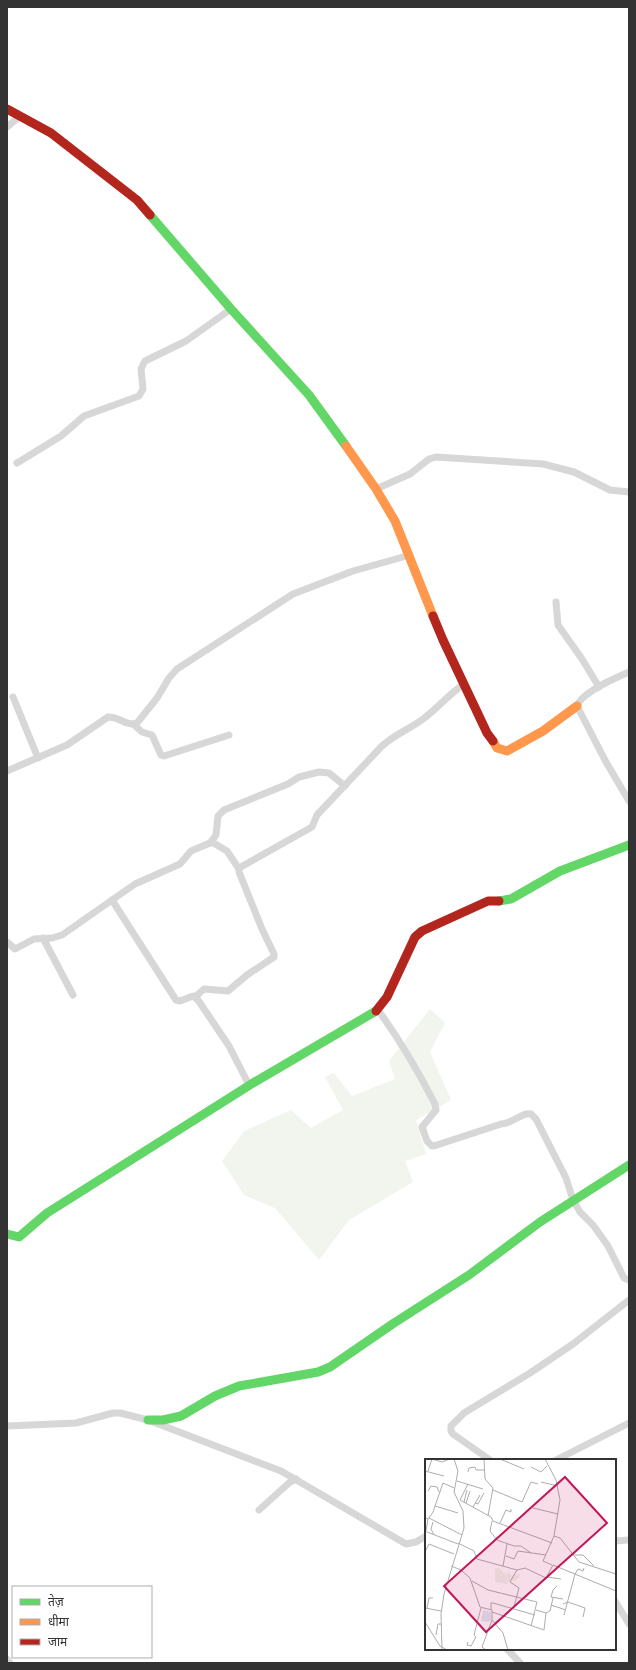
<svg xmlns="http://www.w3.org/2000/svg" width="636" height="1670" viewBox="0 0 636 1670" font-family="Lato,'Noto Sans Devanagari',sans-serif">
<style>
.green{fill:#f1f5ed}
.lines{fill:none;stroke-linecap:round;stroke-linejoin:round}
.street{stroke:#d7d7d7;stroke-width:7}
.fast{stroke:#63d668;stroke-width:9}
.slow{stroke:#ff974d;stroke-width:9}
.jam{stroke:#b3261e;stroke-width:9}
.inset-road{fill:none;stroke:#adadad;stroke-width:1}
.view{fill:#c2185b;fill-opacity:0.15;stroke:#c2185b;stroke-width:2}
.inset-edge{fill:none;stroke:#333;stroke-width:2}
</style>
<rect width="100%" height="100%" fill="#fff"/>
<polygon class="green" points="430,1009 445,1023 430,1052 451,1100 416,1120 426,1154 405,1161 413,1182 349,1220 319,1260 275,1208 244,1195 222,1161 244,1131 291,1110 311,1128 343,1110 325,1077 334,1073 352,1096 395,1079 389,1061"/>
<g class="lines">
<g class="street">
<polyline points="7,127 20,116"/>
<polyline points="17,463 61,436 84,416 139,396 143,389 141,369 145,361 186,341 231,309"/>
<polyline points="376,489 410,474 429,459 436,457 543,464 574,472 610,490 629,492"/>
<polyline points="556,602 558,625 582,659 599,687"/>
<path d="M629 672C615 678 582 692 577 706L606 762 629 801"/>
<polyline points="13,697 38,758"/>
<polyline points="133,724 142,732 152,735 161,755 164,756 229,735"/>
<path d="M7 771 67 745 108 717C119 716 126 727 137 723L157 698 169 678 177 669 293 594 353 571 410 555"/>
<polyline points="210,843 212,842 227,851 239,869"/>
<polyline points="112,900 176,1000 180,1001 193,996 198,1000 229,1046 249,1085"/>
<polyline points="43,938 73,995"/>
<polyline points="7,942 15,949 34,939 52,938 62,935 135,884 180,864 191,851 210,843 216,835 218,816 224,810 288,784 299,777 319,772 329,773 345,786"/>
<path d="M195 997 204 989 228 991 247 975 274 957V954L262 929 239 872V868L312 827 317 815 381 747C393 735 410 729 423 719 438 708 449 694 464 684"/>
<path d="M378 1010C400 1040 418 1071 435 1104L436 1110 422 1127 427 1141 432 1146 437 1145 501 1124C512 1124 522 1112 531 1114L536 1119 566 1178 573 1200 580 1212 593 1225 608 1246 624 1278 629 1280"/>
<polyline points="7,1426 76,1423 113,1413 120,1413 148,1420 281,1471 406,1544 416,1542 426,1536"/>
<polyline points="490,1460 453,1434 451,1431 451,1426 464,1413 530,1373 573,1344 629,1300"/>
<polyline points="556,1460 629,1423"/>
<polyline points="259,1510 290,1482 296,1479"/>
<polyline points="615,1541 629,1540"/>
<polyline points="615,1601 629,1624"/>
<polyline points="507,1649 520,1663"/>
<polyline points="7,1659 10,1663"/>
</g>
<g class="fast">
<polyline points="150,215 231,309 309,395 346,446"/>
<polyline points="499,901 511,899 560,871 629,845"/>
<polyline points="7,1234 19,1237 47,1213 253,1083 376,1011"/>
<polyline points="148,1420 163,1420 181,1416 215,1396 239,1386 318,1372 330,1367 394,1323 469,1275 540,1222 629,1165"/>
</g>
<g class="slow">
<polyline points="346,446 376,489 395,521 433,616"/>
<polyline points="493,741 497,748 507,751 543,731 577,706"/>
</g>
<g class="jam">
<polyline points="7,109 51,133 137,200 150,215"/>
<polyline points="433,616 443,640 487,733 493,741"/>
<polyline points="376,1011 387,997 415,937 422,931 488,901 499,901"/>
</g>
</g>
<g transform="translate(425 1459)">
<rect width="191" height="191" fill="#fff"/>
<path d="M74 109 79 114 82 115 83 112 87 117 95 115V117L90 122 86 121 81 125 70 123V110Z" fill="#f1f5ed"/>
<path d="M58 151 66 153V161L63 163 56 162Z" fill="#ddebf3"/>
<path class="inset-road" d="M7 0 17 3 25 0M59 0 60 20 68 29 63 57M75 0 99 10M120 0 131 21 135 41 129 77 118 102 127 106M106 8 116 13 122 7M0 12 19 17M3 12 7 0M43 13 44 9 50 8 51 11H59M32 22 58 30M116 23 133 27M68 31 97 43 106 23 113 25M3 32 6 27 12 28 14 33M35 41 66 58 68 62 127 84M35 41 43 25M39 43 42 31M41 44 45 32M50 44 53 45 59 34M10 47 33 54M48 48 55 36M108 49 133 55M4 59 37 76M0 60 4 59 8 53 18 24 29 29M67 62 65 72 72 81 89 87H96L106 94M8 63 6 70 9 76M75 64 81 51 86 53V50M2 73 33 85M129 77 135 79 154 103 191 115M0 78 3 60M33 84 49 92 52 100 92 111 100 109 121 119 128 106 191 132M0 93 4 85 29 95M146 96H158L169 107M81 97 89 100 93 92 121 96M26 107 36 111 45 119 55 148 67 151V161L78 174 83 191M78 107 82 85M122 118 136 120M47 122 63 131 112 143 106 167M132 127 128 131 126 138 138 140M138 145 143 143 160 149 158 158M126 146 141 151M89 148 94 129 85 123 92 111M0 149 16 152M2 149 4 139H8M66 151V144H68L110 156M111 151 121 154 125 152 128 139M67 153 119 171 121 154M139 156 150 115 153 110 158 112 159 109M0 163 15 187 22 191M11 176 13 165H16M43 183 42 186 46 187 51 178 49 176 56 149M17 191 16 155 19 135 39 69 38 52 29 33 33 12 29 0M61 191 57 188 67 161"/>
<path class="view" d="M140 18 182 64 61 173 19 127Z"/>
<rect width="191" height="191" class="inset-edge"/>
</g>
<rect width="636" height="1670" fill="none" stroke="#333333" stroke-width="16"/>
<rect x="12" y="1586" width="140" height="72" fill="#ffffff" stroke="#adadad"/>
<rect x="20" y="1599" width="20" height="6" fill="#63d668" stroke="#adadad"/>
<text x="48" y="1606" font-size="12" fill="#333333">तेज़</text>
<rect x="20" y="1619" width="20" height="6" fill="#ff974d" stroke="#adadad"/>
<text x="48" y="1626" font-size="12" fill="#333333">धीमा</text>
<rect x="20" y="1639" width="20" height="6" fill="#b3261e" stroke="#adadad"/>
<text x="48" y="1646" font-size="12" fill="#333333">जाम</text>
</svg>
